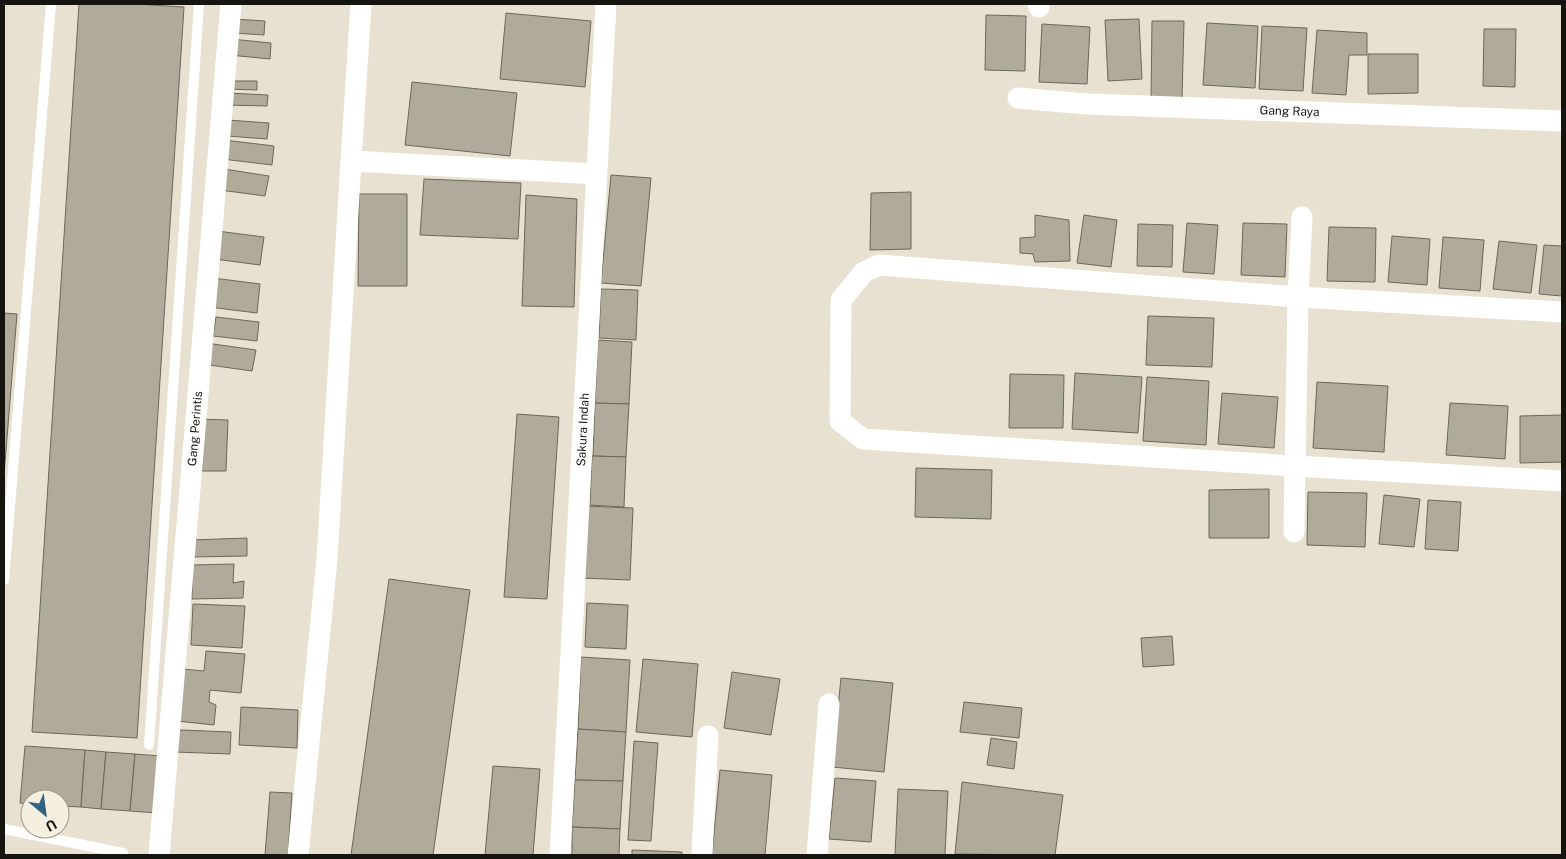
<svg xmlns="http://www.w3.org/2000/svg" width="1566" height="859" viewBox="0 0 1566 859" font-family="'Public Sans',sans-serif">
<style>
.building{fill:#b0aa9b;stroke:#6d6759}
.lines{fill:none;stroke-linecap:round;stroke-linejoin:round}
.service{stroke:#fff;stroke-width:10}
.minor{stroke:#fff;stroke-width:21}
.labels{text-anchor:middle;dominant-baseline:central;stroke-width:4;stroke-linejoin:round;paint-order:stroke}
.street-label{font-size:12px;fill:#16140f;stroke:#f5efdf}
</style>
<rect width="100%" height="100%" fill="#e8e1d2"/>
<g class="building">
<polygon points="79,4 136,4 184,7 137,738 32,732"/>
<polygon points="506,13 591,21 585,87 500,79"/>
<polygon points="986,15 1026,16 1025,71 985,70"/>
<polygon points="234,19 265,21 264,35 233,33"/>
<polygon points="1139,19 1142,79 1108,81 1105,20"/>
<polygon points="1152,21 1184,21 1182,100 1151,100"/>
<polygon points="1207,23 1258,26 1255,88 1203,85"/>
<polygon points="1042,24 1090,27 1087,84 1039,82"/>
<polygon points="1262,26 1307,28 1303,91 1259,89"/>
<polygon points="1484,29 1516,29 1515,87 1483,86"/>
<polygon points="1317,30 1367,33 1367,55 1349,55 1346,95 1312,93"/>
<polygon points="231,39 271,43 270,59 229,55"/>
<polygon points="1368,54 1418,54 1418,93 1368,94"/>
<polygon points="227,81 257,81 257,90 227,89"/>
<polygon points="412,82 517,93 510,156 405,145"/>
<polygon points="227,93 268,95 267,106 226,105"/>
<polygon points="228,120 269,123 267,139 227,136"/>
<polygon points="224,140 274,146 272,165 222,159"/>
<polygon points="224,169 269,176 265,196 220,190"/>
<polygon points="611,175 651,178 641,286 601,283"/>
<polygon points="424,179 521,183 518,239 420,235"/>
<polygon points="911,192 911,249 870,250 871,193"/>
<polygon points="359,194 407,194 407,286 358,286"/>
<polygon points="526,195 577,199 574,307 522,306"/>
<polygon points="1035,215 1069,220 1070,261 1035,262 1033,254 1020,253 1020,238 1035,237"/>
<polygon points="1084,215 1117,220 1111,267 1077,263"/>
<polygon points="1187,223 1218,225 1214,274 1183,272"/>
<polygon points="1243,223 1287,224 1285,277 1241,275"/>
<polygon points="1138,224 1173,225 1172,267 1137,266"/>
<polygon points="1329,227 1376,228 1375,282 1327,281"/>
<polygon points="217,231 264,237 260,265 214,259"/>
<polygon points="1392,236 1430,239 1427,285 1388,282"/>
<polygon points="1443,237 1484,240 1480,291 1439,288"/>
<polygon points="1499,241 1537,245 1531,293 1493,289"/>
<polygon points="1544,245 1562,246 1562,296 1539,294"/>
<polygon points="213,278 260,284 257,313 209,307"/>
<polygon points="601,289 638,290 636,340 599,338"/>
<polygon points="4,313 17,314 4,475"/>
<polygon points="1148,316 1214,318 1212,367 1146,365"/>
<polygon points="216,317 259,322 257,341 213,336"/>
<polygon points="598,340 632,342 629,404 595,403"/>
<polygon points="206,343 256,350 252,371 202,364"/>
<polygon points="1075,373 1142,377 1138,433 1072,429"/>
<polygon points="1010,374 1064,375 1063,428 1009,428"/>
<polygon points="1147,377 1209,381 1206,445 1143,441"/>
<polygon points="1317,382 1388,386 1384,452 1313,448"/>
<polygon points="1222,393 1278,397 1274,448 1218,444"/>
<polygon points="595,403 629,404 626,457 593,456"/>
<polygon points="1450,403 1508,406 1505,459 1446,455"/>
<polygon points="517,414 559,417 547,599 504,597"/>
<polygon points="1562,415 1562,462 1520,463 1520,416"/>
<polygon points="198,419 228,420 226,471 197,471"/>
<polygon points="592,456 626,457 624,507 590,505"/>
<polygon points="916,468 992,470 991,519 915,517"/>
<polygon points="1269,489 1269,538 1209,538 1209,490"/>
<polygon points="1308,492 1367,493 1365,547 1307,545"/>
<polygon points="1384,495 1420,499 1414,547 1379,544"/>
<polygon points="1428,500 1461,502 1458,551 1425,549"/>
<polygon points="583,506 633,508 630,580 580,578"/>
<polygon points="247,538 247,556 192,557 191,540"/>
<polygon points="234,564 233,583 244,581 243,598 192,599 192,565"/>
<polygon points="389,579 470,590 433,855 351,855"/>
<polygon points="587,603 628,605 626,649 585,647"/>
<polygon points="193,604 245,606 242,648 191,645"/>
<polygon points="1172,636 1174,665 1143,667 1141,638"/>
<polygon points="206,651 245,654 241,693 210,690 209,702 216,705 214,725 177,721 182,669 204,671"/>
<polygon points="581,657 630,660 626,732 578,729"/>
<polygon points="643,659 698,664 692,737 636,732"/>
<polygon points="732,672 780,679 771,735 724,728"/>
<polygon points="841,678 893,683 884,772 832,767"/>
<polygon points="964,702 1022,708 1019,738 960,732"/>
<polygon points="241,707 298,710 297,748 239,745"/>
<polygon points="578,729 626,732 623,781 575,780"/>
<polygon points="181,730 231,732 230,754 175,752 175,734"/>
<polygon points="991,738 1017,742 1014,769 987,765"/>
<polygon points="634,741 658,743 651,841 628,840"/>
<polygon points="25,746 85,750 81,807 60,806 60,799 30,799 30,804 20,803"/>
<polygon points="85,750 106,752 101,809 81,807"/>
<polygon points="106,752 135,754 130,811 101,809"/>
<polygon points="135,754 161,756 157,813 130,811"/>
<polygon points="493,766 540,769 533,855 485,855"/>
<polygon points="720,770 772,775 765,855 712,855"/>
<polygon points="835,778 876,781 871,842 829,839"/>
<polygon points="575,780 623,781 620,829 572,827"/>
<polygon points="962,782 1063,795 1055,855 955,854"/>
<polygon points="898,789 948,791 945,855 895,855"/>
<polygon points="270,792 292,793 288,855 265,855"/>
<polygon points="572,827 620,829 619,855 572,855"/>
<polygon points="632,850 682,852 682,855 632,855"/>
</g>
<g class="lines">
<g class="service">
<polyline points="4,580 51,4"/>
<polyline points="149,745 199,4"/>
<polyline points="4,829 123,853"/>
</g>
<g class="minor">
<polyline points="1038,4 1039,7"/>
<path id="s1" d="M1018 98 1087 104 1562 121"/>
<polyline points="351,161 361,4"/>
<polyline points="1562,312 1298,297 879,265 864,272 841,300 840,421 863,439 1295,466 1562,481"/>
<polyline points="1294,532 1298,297 1302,217"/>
<path id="s2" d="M159 855 231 4"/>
<polyline points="298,855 327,559 351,161 597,174"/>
<path id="s3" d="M560 855 606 4"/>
<polyline points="702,855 708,736"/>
<polyline points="817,855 829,704"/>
</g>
</g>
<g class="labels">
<g class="street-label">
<text stroke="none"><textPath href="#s1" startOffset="272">Gang Raya</textPath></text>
<text stroke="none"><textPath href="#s2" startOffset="428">Gang Perintis</textPath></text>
<text stroke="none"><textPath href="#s3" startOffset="426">Sakura Indah</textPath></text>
</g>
</g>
<rect width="1566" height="859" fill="none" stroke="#16140f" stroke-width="10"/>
<g transform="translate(45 814) rotate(151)"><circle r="24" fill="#f5efdf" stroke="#9c978c"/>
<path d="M0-4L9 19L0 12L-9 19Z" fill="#316280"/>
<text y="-8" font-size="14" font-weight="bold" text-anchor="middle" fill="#16140f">U</text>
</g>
</svg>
